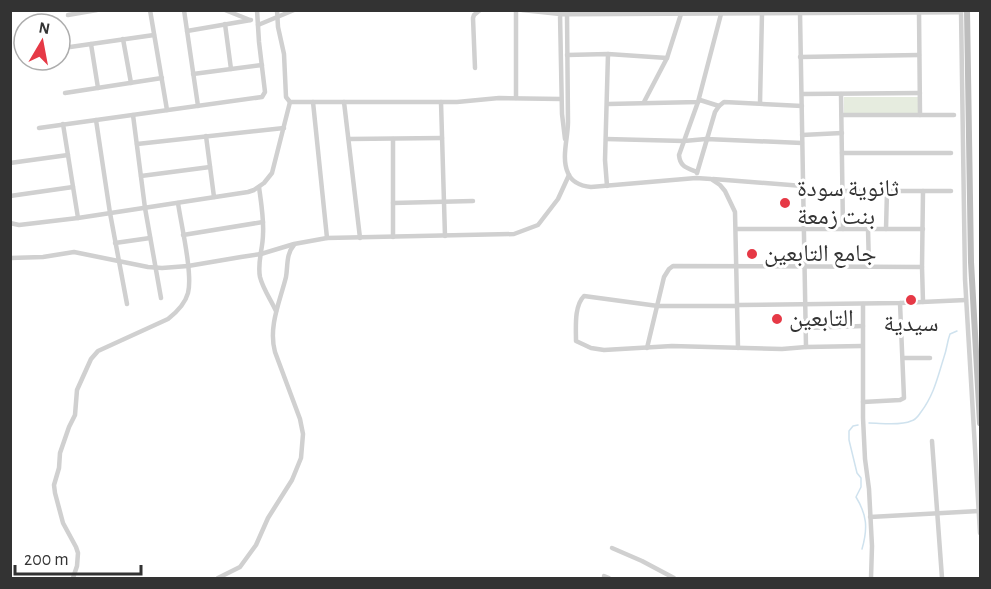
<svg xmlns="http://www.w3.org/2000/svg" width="991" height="589" viewBox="0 0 991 589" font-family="'Alegreya Sans','Noto Naskh Arabic',sans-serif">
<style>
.green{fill:#e6ecdf}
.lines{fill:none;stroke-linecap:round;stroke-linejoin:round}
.stream{stroke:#cfe2ee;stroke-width:1.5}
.minor{stroke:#d0d0d0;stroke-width:4.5}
.tertiary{stroke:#d0d0d0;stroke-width:5}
.secondary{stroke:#bdbdbd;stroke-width:6}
.poi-dot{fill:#e63946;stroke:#fff;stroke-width:2}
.labels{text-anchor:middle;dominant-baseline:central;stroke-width:6;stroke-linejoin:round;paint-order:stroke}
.poi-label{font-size:24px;fill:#333;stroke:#fff;text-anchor:start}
</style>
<rect width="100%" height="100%" fill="#fff"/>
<rect class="green" x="844" y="97" width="74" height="16"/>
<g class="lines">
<g class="stream">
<path d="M869 423C881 423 901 426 911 421 916 420 918 416 921 412 934 395 938 376 944 357 947 349 947 342 950 334L957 331"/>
<path d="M858 425 853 426 849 431V440L857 473 861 478V487L856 497C867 515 868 528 862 549"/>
</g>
<g class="minor">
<polyline points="150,10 167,110"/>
<polyline points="184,10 198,106"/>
<polyline points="225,10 250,20"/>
<polyline points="277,10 278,27 284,54 286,97 290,102 457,102 499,98 561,99"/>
<polyline points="516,10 516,98"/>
<polyline points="522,10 560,14 562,114 565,139"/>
<polyline points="961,10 965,279 980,533"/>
<polyline points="919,12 920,115"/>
<polyline points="800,13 806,347"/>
<path d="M567 14C567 50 568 86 568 122 568 138 561 158 568 173 572 183 581 186 591 187L696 178 711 179 720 185 725 191 735 212 738 348"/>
<polyline points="68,15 97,10"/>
<polyline points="225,24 231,69"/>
<polyline points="258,25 294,10"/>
<polyline points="187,31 251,20"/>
<polyline points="123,39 131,83"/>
<polyline points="91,44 98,88"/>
<polyline points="63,48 154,35"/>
<polyline points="567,55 608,54 667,58"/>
<polyline points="800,57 919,55"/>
<polyline points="475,68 473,18 474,15 480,10"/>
<polyline points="193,74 262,65"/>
<polyline points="65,93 162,78"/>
<polyline points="802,94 920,93"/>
<polyline points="841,94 843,229"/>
<polyline points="313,102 327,238"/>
<polyline points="344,102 360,238"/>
<polyline points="441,102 445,236"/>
<polyline points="644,102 667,58 681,14"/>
<polyline points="760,103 762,13"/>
<polyline points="608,104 698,102 700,100 719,106"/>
<polyline points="133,115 145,208 161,298"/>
<polyline points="842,115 954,115"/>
<polyline points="96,120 110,213 127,304"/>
<polyline points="63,124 78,218"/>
<polyline points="39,128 262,97 265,92 259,42 257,10"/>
<polyline points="802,135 842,133"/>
<polyline points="206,136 214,197"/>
<polyline points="349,139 442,138"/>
<polyline points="393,139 393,237"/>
<polyline points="606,139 684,141 706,139 802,143"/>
<polyline points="137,144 284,128"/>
<polyline points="842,153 951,153"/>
<polyline points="10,163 68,155"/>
<path d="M697 172C687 168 680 167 679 155L698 102 721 14"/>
<polyline points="697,173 715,112 719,106 724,102 802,106"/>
<polyline points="141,176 210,167"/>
<polyline points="713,179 803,186"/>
<polyline points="607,186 605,160 608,54"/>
<path d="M259 187C261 202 264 219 263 234 263 249 257 262 260 277 263 289 271 300 276 311"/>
<polyline points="843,191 951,191"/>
<polyline points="923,191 922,267 923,302"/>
<polyline points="10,196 73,187"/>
<polyline points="393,203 473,201"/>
<polyline points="10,223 19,225 78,218 248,192 254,190 264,183 272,173 290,102"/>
<polyline points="736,229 923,229"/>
<polyline points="868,229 869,266"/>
<polyline points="886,229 887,191"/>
<polyline points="183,235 263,222"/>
<polyline points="115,243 150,238"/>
<polyline points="10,258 43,257 74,252 148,267 162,268 188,266 241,257 261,254 294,244 327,238 514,234 538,225 558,199 569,175"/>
<polyline points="863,304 863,418 865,459 869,489 872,546 871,578"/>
<polyline points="737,305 900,303 966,300"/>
<path d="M737 306H658L584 296C574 306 576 327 576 341L591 348 604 350 672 346 782 349 806 347 862 346"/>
<polyline points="806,328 863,326"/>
<polyline points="647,348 664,277 669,269 673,266 922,267"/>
<polyline points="903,358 930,358"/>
<polyline points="863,402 900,400 904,398 900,303"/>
<polyline points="932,441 942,578"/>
<polyline points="870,517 979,511"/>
<polyline points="612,548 642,561 674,578"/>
<polyline points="604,576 609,578"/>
<path d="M73 578 77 566 78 553 76 547 63 523 55 493 54 485 59 468 60 453 69 427 75 415 77 390 91 359 98 351 168 319C177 312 185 304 188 293 193 274 181 224 178 203"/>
<path d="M218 578 240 567 256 545 268 518 292 480 301 458 303 434 300 419 275 352C268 327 280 301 286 277 288 265 286 254 294 245"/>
</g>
<polyline class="tertiary" points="560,10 560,14 567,14 961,12"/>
<polyline class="secondary" points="967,10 971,262 980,423"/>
</g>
<g class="poi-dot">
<circle cx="785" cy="203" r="6"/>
<circle cx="752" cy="254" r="6"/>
<circle cx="911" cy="300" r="6"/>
<circle cx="777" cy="319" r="6"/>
</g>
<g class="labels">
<g class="poi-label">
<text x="797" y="189">ثانوية سودة<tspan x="797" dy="28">بنت زمعة</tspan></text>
<text x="764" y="254">جامع التابعين</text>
<text x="789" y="319">التابعين</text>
<text x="911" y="324" text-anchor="middle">سيدية</text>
</g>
</g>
<rect width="991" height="589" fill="none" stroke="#333333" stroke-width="24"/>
<g transform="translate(42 42) rotate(10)"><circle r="28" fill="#ffffff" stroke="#adadad" stroke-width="1.5"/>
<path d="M0-4.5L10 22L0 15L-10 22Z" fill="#e63946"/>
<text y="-9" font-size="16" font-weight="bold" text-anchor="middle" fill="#333333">N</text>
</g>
<path d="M15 565v9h126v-9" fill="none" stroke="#333333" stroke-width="3"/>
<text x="24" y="565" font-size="18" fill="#333333" stroke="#ffffff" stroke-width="4.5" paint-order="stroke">200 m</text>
</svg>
